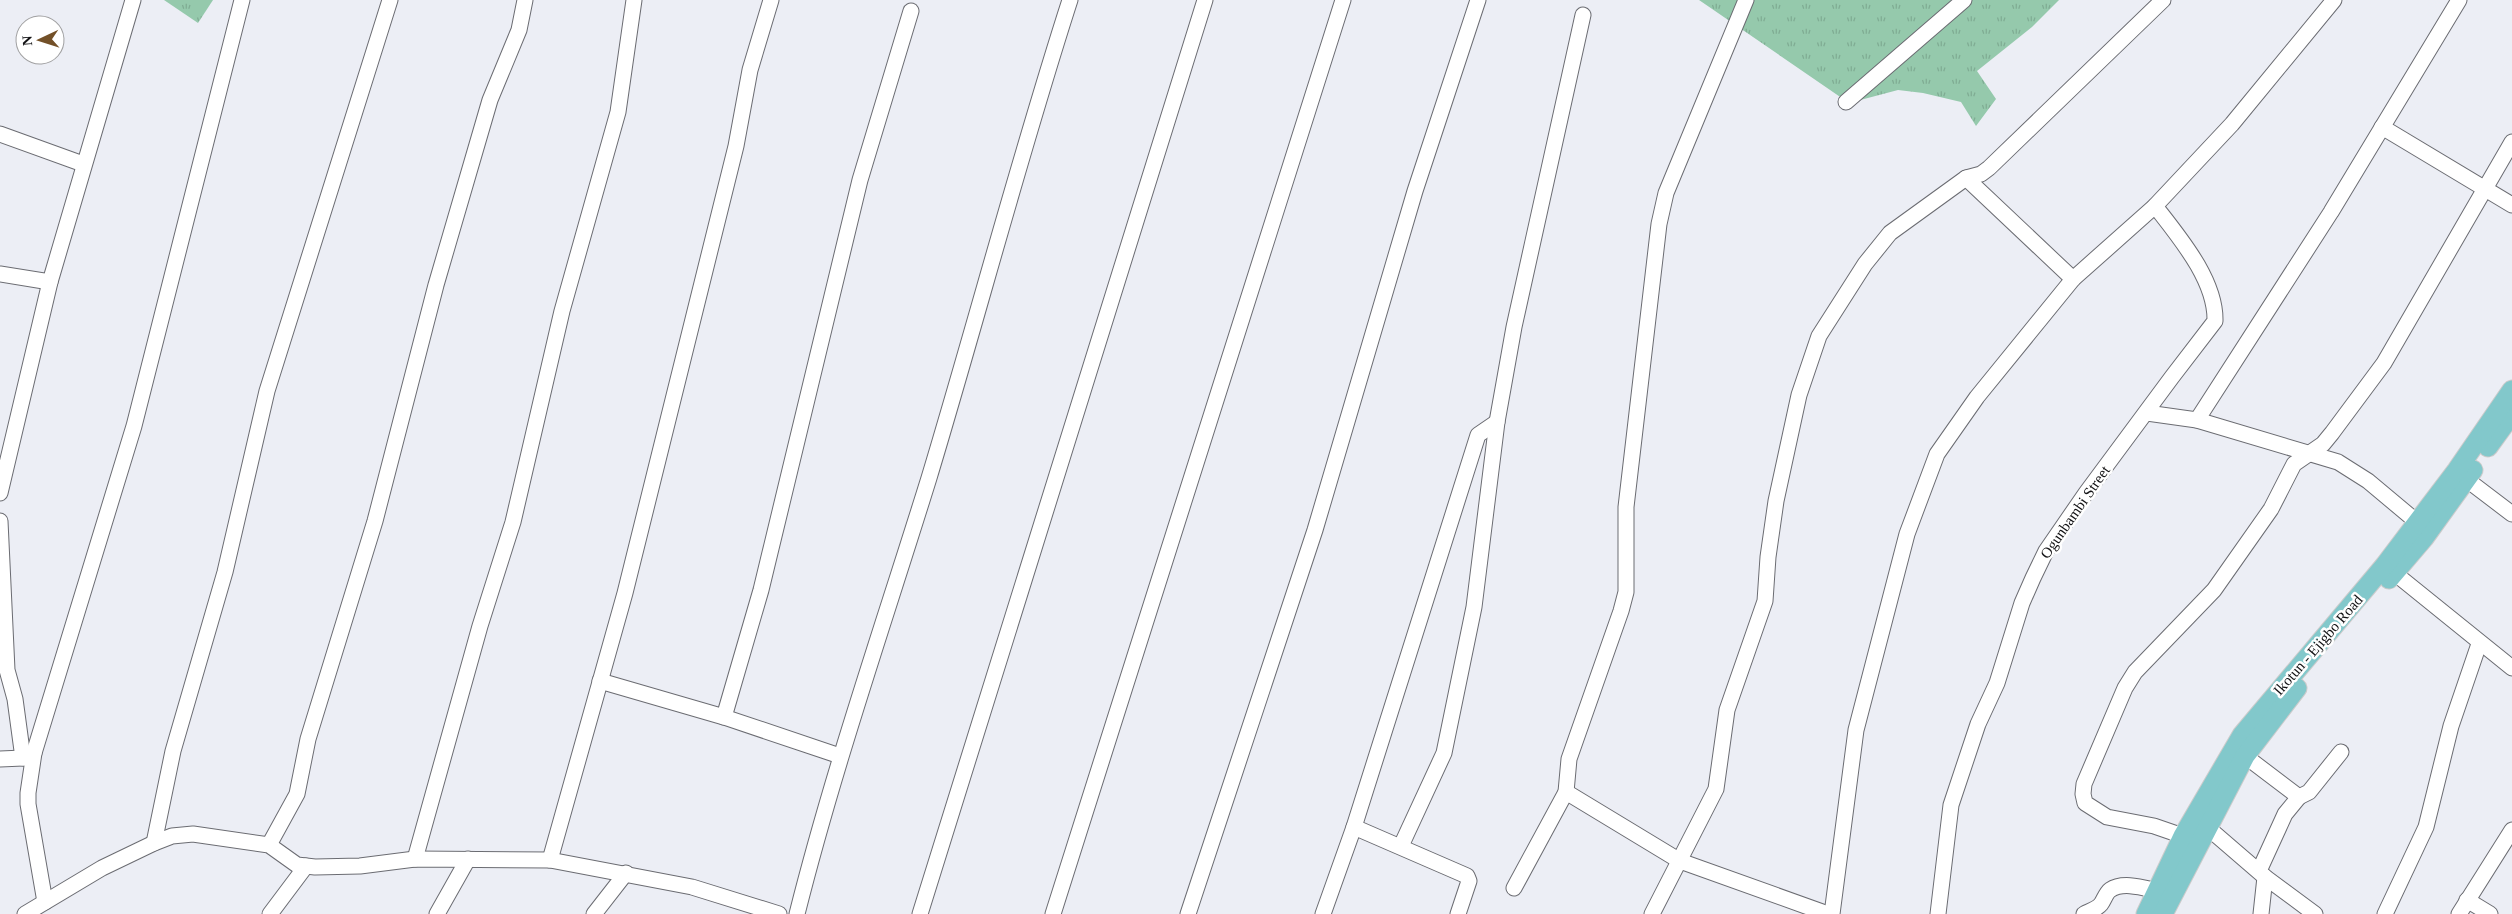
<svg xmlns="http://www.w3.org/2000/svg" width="2512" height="914" viewBox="0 0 2512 914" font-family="'Times New Roman',serif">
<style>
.grass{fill:url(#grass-tufts)}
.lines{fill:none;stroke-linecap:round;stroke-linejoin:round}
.minor-casing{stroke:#6b6c72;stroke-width:17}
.major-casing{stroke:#cbcbcb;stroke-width:21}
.minor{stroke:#fff;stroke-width:15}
.major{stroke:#82c8cb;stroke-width:19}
.labels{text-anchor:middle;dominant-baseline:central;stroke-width:5;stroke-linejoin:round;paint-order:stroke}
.street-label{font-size:15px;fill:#121214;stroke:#fff}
</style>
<defs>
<pattern id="grass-tufts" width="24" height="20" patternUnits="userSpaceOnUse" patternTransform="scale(1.25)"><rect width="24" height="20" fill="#95c9ac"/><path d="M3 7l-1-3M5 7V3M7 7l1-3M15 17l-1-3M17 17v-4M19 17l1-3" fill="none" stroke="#7fac93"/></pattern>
</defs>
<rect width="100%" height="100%" fill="#eceef5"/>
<g class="grass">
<polygon points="164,0 213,0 198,23"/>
<polygon points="1699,0 2059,0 2032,27 1977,71 1996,99 1976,126 1961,102 1923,93 1898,90 1849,103"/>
</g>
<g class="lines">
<g class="minor-casing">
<g id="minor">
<polyline points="1846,102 1964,0"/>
<polyline points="2382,127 2512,205"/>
<polyline points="0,134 83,164"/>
<polyline points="1966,178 2073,279"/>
<polyline points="0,274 50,282"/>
<polyline points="2147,413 2197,420 2338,462 2368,481 2417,522"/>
<polyline points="2197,420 2331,212 2459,0"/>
<polyline points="2466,479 2512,514"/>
<polyline points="0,493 50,282 133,0"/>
<polyline points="0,521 7,670 15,699 23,758 34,753 28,793 28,804 45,902"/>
<polyline points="2387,567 2512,668"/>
<polyline points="600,681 724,717 840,756"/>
<polyline points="724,717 761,590 860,180 911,11"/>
<polyline points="34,753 134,426 242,0"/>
<polyline points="2245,756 2299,797 2285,814 2259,871"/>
<polyline points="0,759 23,758"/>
<polyline points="1566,792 1680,861 1828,914"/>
<polyline points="2299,797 2309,792 2341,752"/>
<polyline points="1354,827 1467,876 1469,881 1458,914"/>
<polyline points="2207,827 2265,877 2315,914"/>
<polyline points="2183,836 2154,826 2107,817 2085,803 2083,794 2084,784 2125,688 2135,672 2214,590 2271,509 2294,464 2323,444 2332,433 2384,363 2512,142"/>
<polyline points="154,843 173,751 225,572 267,391 390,0"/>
<polyline points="269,845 297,794 308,739 375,521 436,285 490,100 519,30 525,0"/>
<polyline points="1401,846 1444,753 1474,607 1497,422 1514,327 1583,15"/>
<polyline points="415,859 480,626 513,522 562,311 618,112 634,0"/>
<polyline points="550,860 625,593 736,146 750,70 771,0"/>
<polyline points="1514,888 1566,792 1569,759 1621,611 1626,592 1626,507 1659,224 1666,193 1746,0"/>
<polyline points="2467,900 2490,914"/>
<polyline points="25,914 102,868 154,843 172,836 193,834 269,845 297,865 315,867 360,866 415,859 550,860 692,887 779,914"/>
<polyline points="270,914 306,866"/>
<polyline points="437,914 468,859"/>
<polyline points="594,914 626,873"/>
<path d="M797 914C834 767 884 623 929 478 977 319 1019 158 1070 0"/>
<polyline points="920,914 1205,0"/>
<polyline points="1053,914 1343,0"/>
<polyline points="1188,914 1315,530 1415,191 1478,0"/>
<polyline points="1323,914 1354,827 1478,435 1497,422"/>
<polyline points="1652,914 1716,789 1727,710 1765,601 1768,557 1776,501 1799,395 1819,336 1865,264 1890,233 1966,178 1981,174 1989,168 2163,0"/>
<polyline points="1832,914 1856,730 1907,534 1937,454 1977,397 2073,279 2155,206 2232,124 2334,0"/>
<path d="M1938 914 1951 805 1978 724 1997 683 2022 603 2033 578 2046 551 2086 493 2172 377 2215 321C2216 280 2179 237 2155 206"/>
<path d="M2084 914C2090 911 2097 909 2101 904 2104 900 2106 893 2110 890 2123 881 2144 888 2158 891"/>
<polyline points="2261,914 2265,877"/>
<polyline points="2385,914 2426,827 2451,726 2479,644"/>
<polyline points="2459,914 2512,830"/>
</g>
</g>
<g class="major-casing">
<g id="major">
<polyline points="2488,447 2512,414"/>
<polyline points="2389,579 2424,538 2473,470"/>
<polyline points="2146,914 2183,836 2242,735 2385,565 2457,470 2512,390"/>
<polyline points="2163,914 2245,756 2297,688"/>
</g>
</g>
<use href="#minor" class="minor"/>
<use href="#major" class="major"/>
</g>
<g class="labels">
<g class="street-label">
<text transform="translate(2075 512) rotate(-55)">Ogunbambi Street</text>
<text transform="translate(2318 645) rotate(-49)">Ikotun - Ejigbo Road</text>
</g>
</g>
<g transform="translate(40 40) rotate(266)"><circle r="24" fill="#ffffff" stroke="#a0a0a1"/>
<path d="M0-4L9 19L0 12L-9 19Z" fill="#735028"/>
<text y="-8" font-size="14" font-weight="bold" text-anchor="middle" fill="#121214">N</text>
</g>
</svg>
